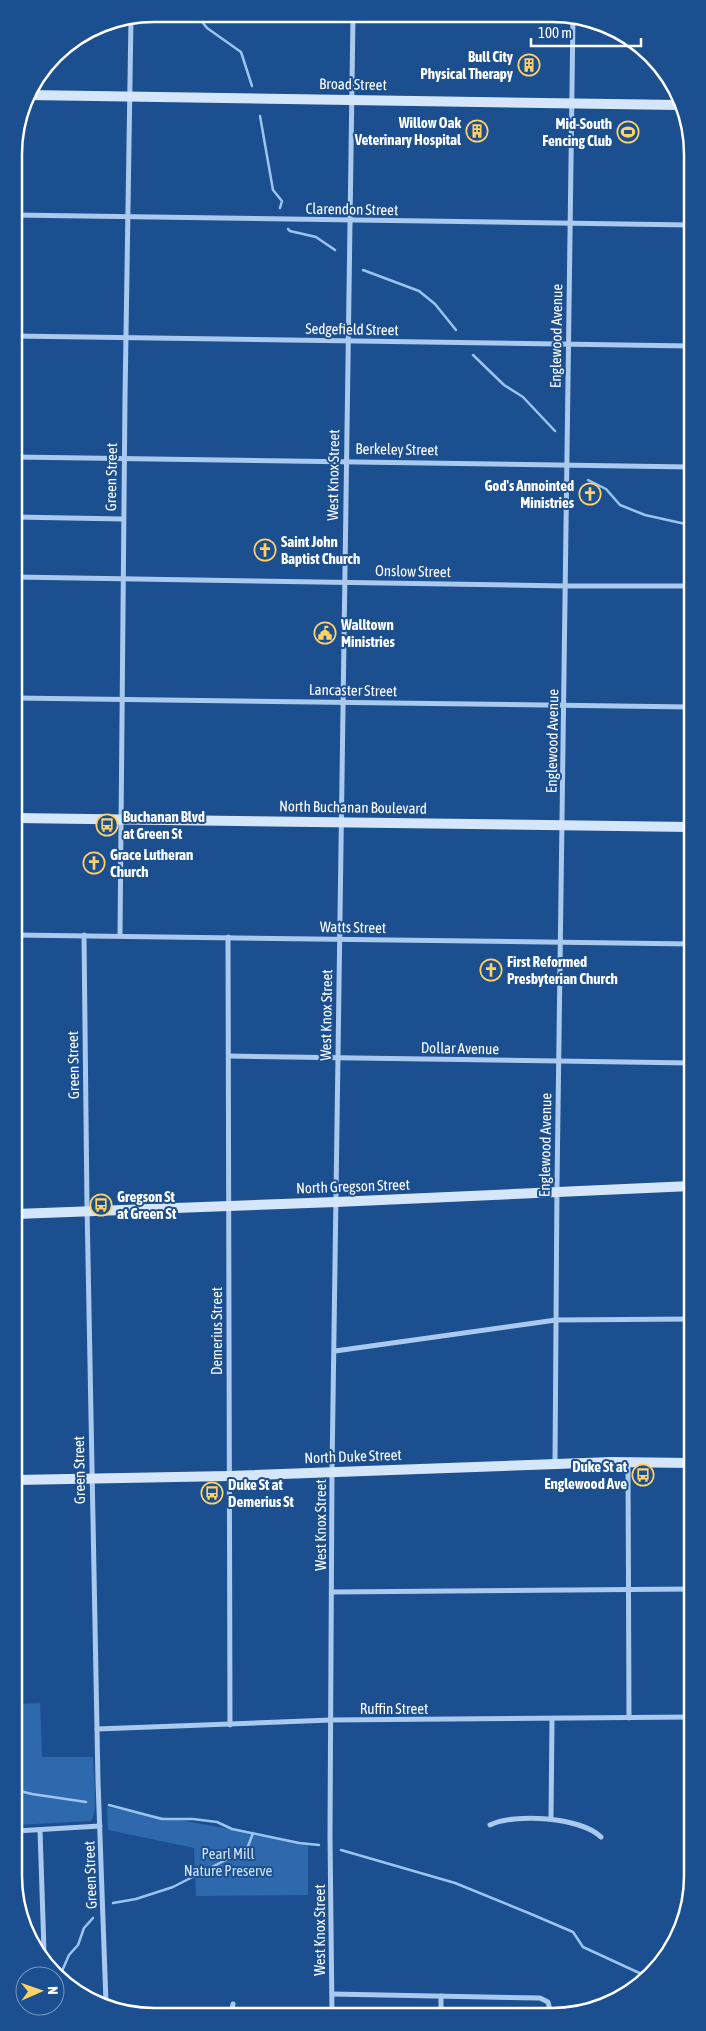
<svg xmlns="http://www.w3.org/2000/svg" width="706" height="2031" viewBox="0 0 706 2031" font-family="'Asap Condensed',sans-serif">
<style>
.green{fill:#2e69ad}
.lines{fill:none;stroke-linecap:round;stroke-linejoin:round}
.stream{stroke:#9cc4f0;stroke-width:2.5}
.street{stroke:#a9c9ee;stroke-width:5}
.secondary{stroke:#d6e6fa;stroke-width:10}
.labels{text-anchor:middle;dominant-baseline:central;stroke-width:4;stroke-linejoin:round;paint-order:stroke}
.poi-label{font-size:15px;font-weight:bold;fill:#fff;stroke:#1b4f8f;text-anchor:start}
.street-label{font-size:15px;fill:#fff;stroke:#1b4f8f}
.park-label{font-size:15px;fill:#cfe3fa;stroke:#1b4f8f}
.rim{fill:none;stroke:#fff;stroke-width:2.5}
</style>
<rect width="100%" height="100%" fill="#1b4f8f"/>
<g class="green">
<path d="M40 1703 42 1757H93C93 1770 99 1813 91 1821L16 1825V1704Z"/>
<polygon points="107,1807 308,1843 308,1895 196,1896 194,1848 108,1830"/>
</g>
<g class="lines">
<g class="stream">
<polyline points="196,14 207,28 241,52 252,86"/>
<polyline points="260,116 273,190 282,201 280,208"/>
<polyline points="288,229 290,231 316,237 335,250"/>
<polyline points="363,270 419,291 435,304 456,330"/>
<polyline points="473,355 504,385 523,397 555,431"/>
<polyline points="588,480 606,489 620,505 645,515 690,525"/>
<polyline points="16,1790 32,1794 86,1802"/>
<polyline points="109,1805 162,1819 193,1819 217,1822 232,1829 299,1843 319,1845"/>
<polyline points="341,1850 455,1883 531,1914 573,1932 583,1947 648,1977"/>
<polyline points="113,1903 136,1899 173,1887 247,1849 253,1833"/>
<polyline points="59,1978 69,1955 78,1945 84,1928 93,1918"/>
</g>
<g class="street">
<polyline points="14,215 690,225"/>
<polyline points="14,336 690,346"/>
<polyline points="15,457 690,467"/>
<polyline points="15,517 123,519"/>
<polyline points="15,577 566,586 690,586"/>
<polyline points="15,698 690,707"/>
<polyline points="15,935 691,944"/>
<polyline points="84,935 87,1206 98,1781 106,2003"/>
<polyline points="120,935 125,398 131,18"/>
<polyline points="228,937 230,1725"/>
<polyline points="229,1056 691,1063"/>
<polyline points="335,1351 556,1320 691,1319"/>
<polyline points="628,1462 629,1718"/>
<polyline points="555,1464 557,1185 573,16"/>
<polyline points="333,1592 692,1589"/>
<polyline points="97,1729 331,1720 692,1717"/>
<polyline points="551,1819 552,1719"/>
<path d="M490 1825C514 1813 581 1817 601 1837"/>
<polyline points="40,1830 44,1951"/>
<polyline points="16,1831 100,1826"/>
<polyline points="332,1994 540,1998 548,2002 551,2014"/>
<polyline points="441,1996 441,2015"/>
<polyline points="231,2015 233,2004"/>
<polyline points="332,2015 330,1835 332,1472 353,15"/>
</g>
<g class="secondary">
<polyline points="28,95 678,105"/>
<polyline points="15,818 690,827"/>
<polyline points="16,1214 336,1202 691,1186"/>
<polyline points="16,1480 229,1476 612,1462 691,1463"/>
</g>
</g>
<defs>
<g id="building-ring" transform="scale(1.125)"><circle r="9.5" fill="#1b4f8f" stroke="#ffd166" stroke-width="1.5"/><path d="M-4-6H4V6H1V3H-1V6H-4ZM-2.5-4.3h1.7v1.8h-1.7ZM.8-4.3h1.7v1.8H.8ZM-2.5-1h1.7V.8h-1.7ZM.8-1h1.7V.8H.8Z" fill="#ffd166"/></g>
<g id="stadium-ring" transform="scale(1.125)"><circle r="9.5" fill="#1b4f8f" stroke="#ffd166" stroke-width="1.5"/><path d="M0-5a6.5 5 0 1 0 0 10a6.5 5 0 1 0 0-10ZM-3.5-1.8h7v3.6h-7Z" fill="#ffd166"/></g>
<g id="church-ring" transform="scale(1.125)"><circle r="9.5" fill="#1b4f8f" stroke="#ffd166" stroke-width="1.5"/><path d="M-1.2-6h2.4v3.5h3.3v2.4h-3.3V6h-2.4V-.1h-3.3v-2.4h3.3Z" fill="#ffd166"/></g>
<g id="civic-ring" transform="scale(1.125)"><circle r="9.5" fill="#1b4f8f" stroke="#ffd166" stroke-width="1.5"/><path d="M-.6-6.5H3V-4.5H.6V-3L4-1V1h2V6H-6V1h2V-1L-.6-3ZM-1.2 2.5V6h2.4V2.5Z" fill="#ffd166"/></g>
<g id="bus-ring" transform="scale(1.125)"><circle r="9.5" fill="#1b4f8f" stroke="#ffd166" stroke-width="1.5"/><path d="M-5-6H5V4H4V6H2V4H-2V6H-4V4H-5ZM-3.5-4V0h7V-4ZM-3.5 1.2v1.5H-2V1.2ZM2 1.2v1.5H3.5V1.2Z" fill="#ffd166"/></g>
</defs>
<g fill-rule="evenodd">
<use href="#building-ring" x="529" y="65"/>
<use href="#building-ring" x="477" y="131"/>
<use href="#stadium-ring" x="628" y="132"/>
<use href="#church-ring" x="590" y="494"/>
<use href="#church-ring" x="265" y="550"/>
<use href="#civic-ring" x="325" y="633"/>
<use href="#bus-ring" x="107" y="825"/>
<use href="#church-ring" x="94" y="863"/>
<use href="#church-ring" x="491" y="970"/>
<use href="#bus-ring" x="101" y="1205"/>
<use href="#bus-ring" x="643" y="1475"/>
<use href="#bus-ring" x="212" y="1493"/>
</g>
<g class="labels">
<g class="poi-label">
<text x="513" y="56" text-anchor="end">Bull City<tspan x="513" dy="17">Physical Therapy</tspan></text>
<text x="461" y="122" text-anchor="end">Willow Oak<tspan x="461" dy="17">Veterinary Hospital</tspan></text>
<text x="612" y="123" text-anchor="end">Mid-South<tspan x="612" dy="17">Fencing Club</tspan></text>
<text x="574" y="485" text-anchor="end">God's Annointed<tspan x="574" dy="17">Ministries</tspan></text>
<text x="281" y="541">Saint John<tspan x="281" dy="17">Baptist Church</tspan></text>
<text x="341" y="624">Walltown<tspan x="341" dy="17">Ministries</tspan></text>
<text x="123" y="816">Buchanan Blvd<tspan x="123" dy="17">at Green St</tspan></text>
<text x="110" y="854">Grace Lutheran<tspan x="110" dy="17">Church</tspan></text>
<text x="507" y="961">First Reformed<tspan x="507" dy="17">Presbyterian Church</tspan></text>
<text x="117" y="1196">Gregson St<tspan x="117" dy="17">at Green St</tspan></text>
<text x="627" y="1466" text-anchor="end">Duke St at<tspan x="627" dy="17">Englewood Ave</tspan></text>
<text x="228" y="1484">Duke St at<tspan x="228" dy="17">Demerius St</tspan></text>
</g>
<g class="street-label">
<text transform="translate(353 84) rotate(1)">Broad Street</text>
<text transform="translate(352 209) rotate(1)">Clarendon Street</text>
<text transform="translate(352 329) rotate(1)">Sedgefield Street</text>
<text transform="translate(556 336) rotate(-89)">Englewood Avenue</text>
<text transform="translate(397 449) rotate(1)">Berkeley Street</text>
<text transform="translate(333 475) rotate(-89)">West Knox Street</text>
<text transform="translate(111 477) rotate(-89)">Green Street</text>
<text transform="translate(413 571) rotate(1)">Onslow Street</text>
<text transform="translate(353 690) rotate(1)">Lancaster Street</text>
<text transform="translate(552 741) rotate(-89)">Englewood Avenue</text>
<text transform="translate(353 807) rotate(1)">North Buchanan Boulevard</text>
<text transform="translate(353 927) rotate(1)">Watts Street</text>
<text transform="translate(326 1015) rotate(-89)">West Knox Street</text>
<text transform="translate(460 1048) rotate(1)">Dollar Avenue</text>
<text transform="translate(73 1065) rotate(-91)">Green Street</text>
<text transform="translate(545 1145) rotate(-89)">Englewood Avenue</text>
<text transform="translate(353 1186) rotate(-2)">North Gregson Street</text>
<text transform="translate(216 1331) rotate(-90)">Demerius Street</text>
<text transform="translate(353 1456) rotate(-2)">North Duke Street</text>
<text transform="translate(79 1470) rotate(-91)">Green Street</text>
<text transform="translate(320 1525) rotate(-90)">West Knox Street</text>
<text x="394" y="1708">Ruffin Street</text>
<text transform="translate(90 1875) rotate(-92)">Green Street</text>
<text transform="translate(319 1930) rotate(-90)">West Knox Street</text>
</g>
<g class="park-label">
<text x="228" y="1853">Pearl Mill<tspan x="228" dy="17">Nature Preserve</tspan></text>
</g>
</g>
<path d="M0 0H706V2031H0ZM154 22H552A132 132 0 0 1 684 154V1876A132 132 0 0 1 552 2008H154A132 132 0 0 1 22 1876V154A132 132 0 0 1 154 22Z" fill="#1b4f8f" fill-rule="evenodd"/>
<path class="rim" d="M154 22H552A132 132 0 0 1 684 154V1876A132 132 0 0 1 552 2008H154A132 132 0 0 1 22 1876V154A132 132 0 0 1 154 22Z"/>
<g transform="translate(40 1991) rotate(88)"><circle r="24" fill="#1b4f8f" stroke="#7695bc"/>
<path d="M0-4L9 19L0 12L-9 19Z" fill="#ffd166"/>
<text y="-8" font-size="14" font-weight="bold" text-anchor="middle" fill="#ffffff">N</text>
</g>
<path d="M531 38v8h110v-8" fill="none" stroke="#ffffff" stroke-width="2.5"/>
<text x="538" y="38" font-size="15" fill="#ffffff" stroke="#1b4f8f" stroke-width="4" paint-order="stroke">100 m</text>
</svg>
